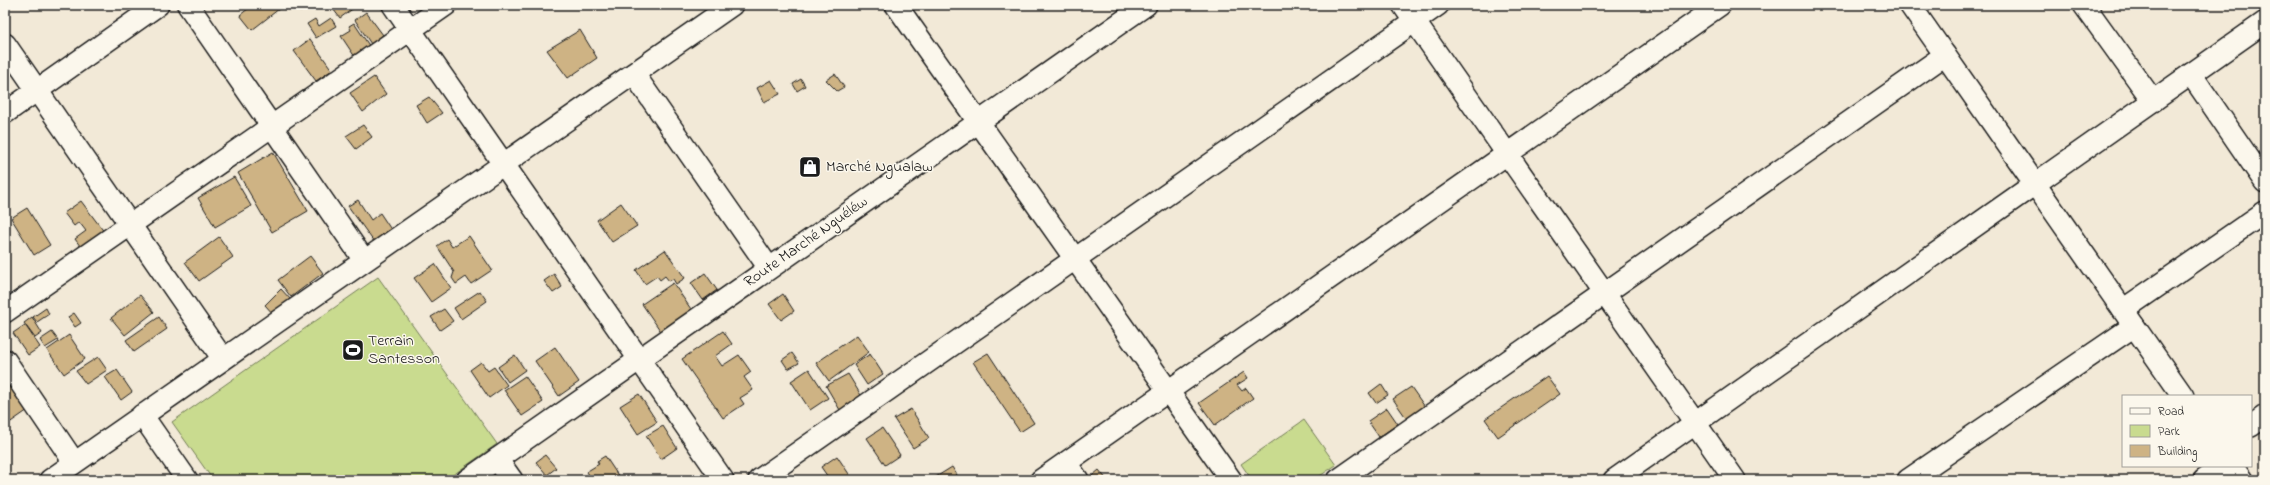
<svg xmlns="http://www.w3.org/2000/svg" width="2270" height="485" viewBox="0 0 2270 485" font-family="'Indie Flower',sans-serif">
<style>
.green{fill:#c9db8f;stroke:#727c56}
.building{fill:#ceb384;stroke:#1c1c1c}
.lines{fill:none;stroke-linecap:round;stroke-linejoin:round}
.minor-casing{stroke:#1c1c1c;stroke-width:24}
.minor{stroke:#fbf7ec;stroke-width:21}
.labels{text-anchor:middle;dominant-baseline:central;stroke-width:3;stroke-linejoin:round;paint-order:stroke}
.poi-label{font-size:16px;fill:#1c1c1c;stroke:#fbf7ec;text-anchor:start}
.street-label{font-size:16px;fill:#1c1c1c;stroke:#fbf7ec}
</style>
<rect width="100%" height="100%" fill="#f2e9d7"/>
<filter id="ink" filterUnits="userSpaceOnUse"><feTurbulence type="fractalNoise" baseFrequency=".025" numOctaves="2"/><feDisplacementMap in="SourceGraphic" scale="8" xChannelSelector="R" yChannelSelector="G"/><feConvolveMatrix kernelMatrix="1 2 1 2 8 2 1 2 1" color-interpolation-filters="sRGB"/></filter>
<g filter="url(#ink)">
<g class="green">
<polygon points="378,277 497,444 446,480 213,480 172,422"/>
<polygon points="1304,420 1336,465 1314,480 1252,480 1241,464"/>
</g>
<g class="building">
<polygon points="253,5 284,5 252,30 240,15"/>
<polygon points="295,5 311,5 300,12"/>
<polygon points="330,5 358,5 340,18"/>
<polygon points="366,12 383,35 371,44 355,20"/>
<polygon points="331,18 336,26 316,38 307,24 315,19 319,26"/>
<polygon points="354,23 370,47 355,57 341,36 351,30 349,26"/>
<polygon points="580,30 597,58 568,78 547,50"/>
<polygon points="310,39 332,70 316,81 294,51"/>
<polygon points="835,74 844,87 837,91 826,80"/>
<polygon points="374,77 386,94 363,112 350,93"/>
<polygon points="801,79 805,86 797,91 793,84"/>
<polygon points="771,80 780,94 764,102 757,88"/>
<polygon points="429,97 442,113 427,123 416,105"/>
<polygon points="363,125 372,137 356,149 346,136"/>
<polygon points="273,152 308,211 272,232 238,173"/>
<polygon points="234,177 251,206 215,227 198,198"/>
<polygon points="358,200 371,220 380,213 392,231 374,242 348,206"/>
<polygon points="81,201 105,233 83,250 75,239 86,231 79,222 74,226 64,213"/>
<polygon points="621,203 637,226 612,242 597,220"/>
<polygon points="27,208 50,245 34,255 11,218"/>
<polygon points="469,236 492,270 471,284 466,277 456,284 452,278 454,272 437,246 447,239 452,247"/>
<polygon points="219,237 233,257 199,281 185,262"/>
<polygon points="665,250 685,278 676,284 673,279 669,281 665,276 660,280 657,276 645,284 636,270"/>
<polygon points="310,256 323,273 291,297 278,280"/>
<polygon points="435,264 451,288 431,302 414,278"/>
<polygon points="705,273 717,290 703,300 691,283"/>
<polygon points="554,274 562,287 553,293 544,281"/>
<polygon points="673,283 693,312 662,333 642,304"/>
<polygon points="281,289 291,300 274,315 265,305"/>
<polygon points="480,291 487,301 461,319 454,308"/>
<polygon points="783,294 794,311 781,320 769,304"/>
<polygon points="140,295 154,312 125,335 111,318"/>
<polygon points="46,308 49,314 37,322 33,317"/>
<polygon points="444,309 453,321 440,330 431,317"/>
<polygon points="74,313 81,323 75,327 68,317"/>
<polygon points="32,317 42,333 35,338 24,323"/>
<polygon points="159,317 167,329 134,352 126,340"/>
<polygon points="25,325 40,347 28,355 13,333"/>
<polygon points="723,331 732,344 715,356 722,366 739,355 751,372 744,377 753,390 740,398 744,404 723,418 682,359"/>
<polygon points="52,332 58,340 45,348 40,340"/>
<polygon points="69,335 85,359 64,374 47,350"/>
<polygon points="857,335 869,352 829,381 816,363"/>
<polygon points="555,347 579,382 559,396 535,361"/>
<polygon points="792,353 799,363 788,369 782,360"/>
<polygon points="988,353 1034,423 1020,432 973,362"/>
<polygon points="870,354 883,374 867,385 854,365"/>
<polygon points="515,355 525,370 508,382 498,367"/>
<polygon points="98,357 107,370 86,384 76,371"/>
<polygon points="481,362 488,371 494,367 507,385 489,398 470,370"/>
<polygon points="809,369 828,398 810,410 791,381"/>
<polygon points="117,370 132,392 121,400 105,377"/>
<polygon points="1244,372 1248,378 1237,385 1242,391 1246,388 1253,398 1215,425 1199,403"/>
<polygon points="848,374 862,397 840,410 826,386"/>
<polygon points="525,376 543,402 522,416 504,390"/>
<polygon points="1547,376 1560,394 1498,437 1485,419"/>
<polygon points="6,378 28,410 5,426 5,379"/>
<polygon points="1381,384 1388,395 1376,403 1369,393"/>
<polygon points="1411,387 1425,407 1407,419 1393,399"/>
<polygon points="639,394 657,422 638,434 620,406"/>
<polygon points="1387,408 1398,424 1379,437 1368,421"/>
<polygon points="911,409 929,438 913,448 894,419"/>
<polygon points="663,426 677,448 661,459 646,436"/>
<polygon points="882,428 900,455 885,465 867,438"/>
<polygon points="545,455 556,468 547,475 536,462"/>
<polygon points="605,456 621,480 592,480 586,472 599,464 597,461"/>
<polygon points="837,456 853,480 830,480 821,467"/>
<polygon points="952,467 960,480 931,480"/>
<polygon points="1099,470 1107,480 1087,480"/>
</g>
<g class="lines">
<g class="minor-casing">
<g id="minor">
<polyline points="188,5 364,260"/>
<polyline points="393,5 723,480"/>
<polyline points="896,5 1231,480"/>
<polyline points="1403,5 1735,480"/>
<polyline points="1910,5 2183,396"/>
<polyline points="2084,5 2153,101"/>
<polyline points="5,44 223,359"/>
<polyline points="634,74 769,268"/>
<polyline points="2191,74 2265,182"/>
<polyline points="5,113 158,5"/>
<polyline points="2123,310 2265,212"/>
<polyline points="5,312 446,5"/>
<polyline points="5,360 74,462"/>
<polyline points="142,415 187,480"/>
<polyline points="2251,426 2265,416"/>
<polyline points="497,459 512,480"/>
<polyline points="1066,463 1078,480"/>
<polyline points="2232,466 2242,480"/>
<polyline points="50,480 732,5"/>
<polyline points="467,480 1146,5"/>
<polyline points="759,480 1438,5"/>
<polyline points="1041,480 1720,5"/>
<polyline points="1338,480 1945,55"/>
<polyline points="1614,480 2265,22"/>
<polyline points="1908,480 2134,326"/>
<polyline points="2204,480 2224,466"/>
</g>
</g>
<use href="#minor" class="minor"/>
</g>
</g>
<defs>
<g id="shop-square" transform="scale(1.15)"><rect x="-9" y="-9" width="18" height="18" rx="4" fill="#1c1c1c" stroke="#fbf7ec"/><path d="M-5-2.5h2.3a2.7 3.5 0 0 1 5.4 0H5L5.5 6h-11ZM-1.5-2.5h3a1.5 2.3 0 0 0-3 0Z" fill="#fff"/></g>
<g id="stadium-square" transform="scale(1.15)"><rect x="-9" y="-9" width="18" height="18" rx="4" fill="#1c1c1c" stroke="#fbf7ec"/><path d="M0-5a6.5 5 0 1 0 0 10a6.5 5 0 1 0 0-10ZM-3.5-1.8h7v3.6h-7Z" fill="#fff"/></g>
</defs>
<g fill-rule="evenodd">
<use href="#shop-square" x="810" y="167"/>
<use href="#stadium-square" x="353" y="350"/>
</g>
<g class="labels">
<g class="poi-label">
<text x="826" y="167">Marché Ngualaw</text>
<text x="368" y="341">Terrain<tspan x="368" dy="18">Santesson</tspan></text>
</g>
<g class="street-label">
<text transform="translate(806 242) rotate(-35)">Route Marché Nguéléw</text>
</g>
</g>
<rect width="2270" height="485" fill="none" stroke="#fbf7ec" stroke-width="20"/>
<rect x="10" y="10" width="2250" height="465" fill="none" stroke="#1c1c1c" stroke-width="1.5" filter="url(#ink)"/>
<rect x="2122" y="395" width="130" height="72" fill="#fbf7ec" stroke="#a29f99"/>
<rect x="2130" y="408" width="20" height="6" fill="#fbf7ec" stroke="#a29f99"/>
<text x="2158" y="415" font-size="12" fill="#1c1c1c">Road</text>
<rect x="2130" y="425" width="20" height="12" fill="#c9db8f" stroke="#a29f99"/>
<text x="2158" y="435" font-size="12" fill="#1c1c1c">Park</text>
<rect x="2130" y="445" width="20" height="12" fill="#ceb384" stroke="#a29f99"/>
<text x="2158" y="455" font-size="12" fill="#1c1c1c">Building</text>
</svg>
